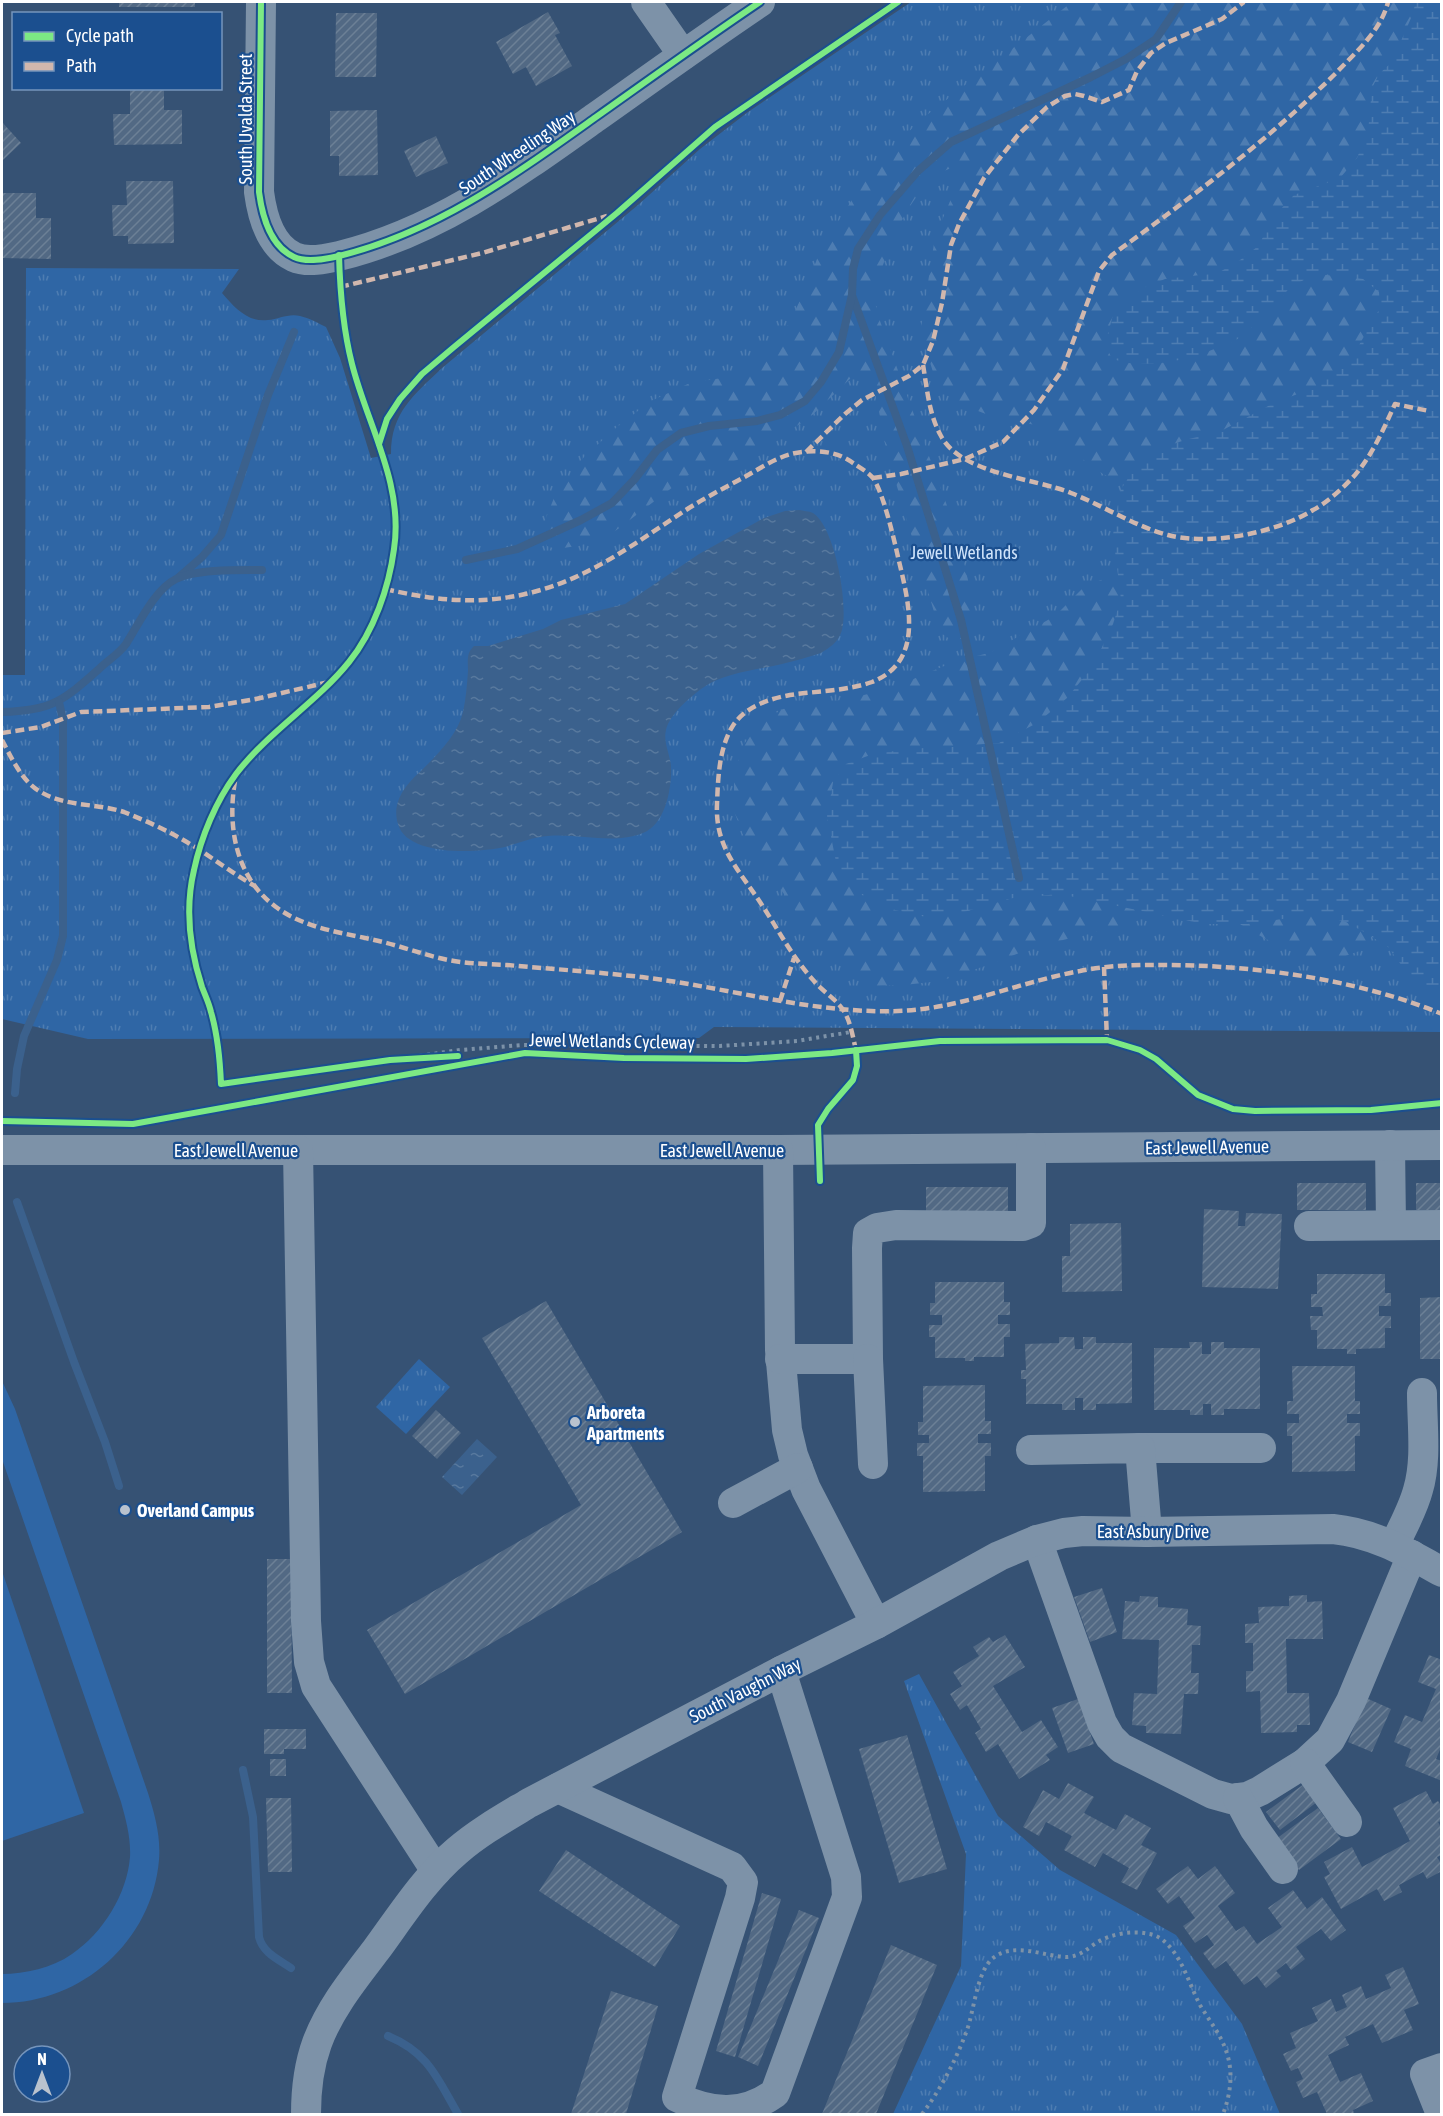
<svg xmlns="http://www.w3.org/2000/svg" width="1443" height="2116" viewBox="0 0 1443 2116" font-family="'Asap Condensed',sans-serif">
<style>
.grass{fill:url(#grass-tufts)}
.forest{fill:url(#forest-firs)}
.wetland{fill:url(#wetland-marsh)}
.garden{fill:#2f66a5}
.water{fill:url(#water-ripples)}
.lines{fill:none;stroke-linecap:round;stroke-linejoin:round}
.stream{stroke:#3b618d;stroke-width:8}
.building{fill:url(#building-hatch)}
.path{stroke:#7d92a8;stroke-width:4;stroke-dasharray:3 4.5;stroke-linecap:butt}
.minor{stroke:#7d92a8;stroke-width:30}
.quiet{stroke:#d1b7ad;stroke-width:4.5;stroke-dasharray:9 4.5;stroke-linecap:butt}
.cycleway-casing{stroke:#1b4f8f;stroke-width:10}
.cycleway{stroke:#7ce984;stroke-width:6}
.poi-dot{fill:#b9c2ce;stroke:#1b4f8f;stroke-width:2}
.labels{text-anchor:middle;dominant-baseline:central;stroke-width:4.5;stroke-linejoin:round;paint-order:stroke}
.street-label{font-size:18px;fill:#fff;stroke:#1b4f8f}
.park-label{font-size:18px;fill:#cfe3fa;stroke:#1b4f8f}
.poi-label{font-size:18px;font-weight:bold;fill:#fff;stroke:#1b4f8f;text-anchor:start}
</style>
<defs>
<pattern id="grass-tufts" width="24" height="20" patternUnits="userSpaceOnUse" patternTransform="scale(1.5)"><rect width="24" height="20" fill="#2f66a5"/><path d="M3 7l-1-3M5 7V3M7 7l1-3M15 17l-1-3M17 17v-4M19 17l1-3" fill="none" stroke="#4e7db2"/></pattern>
<pattern id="forest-firs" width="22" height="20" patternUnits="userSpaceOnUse" patternTransform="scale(1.5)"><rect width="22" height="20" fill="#2f66a5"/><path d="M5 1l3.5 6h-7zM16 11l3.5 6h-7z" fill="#4e7db2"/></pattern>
<pattern id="wetland-marsh" width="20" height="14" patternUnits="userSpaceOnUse" patternTransform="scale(1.5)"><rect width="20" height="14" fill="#2f66a5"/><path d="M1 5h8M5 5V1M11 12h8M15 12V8" fill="none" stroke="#4e7db2"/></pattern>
<pattern id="water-ripples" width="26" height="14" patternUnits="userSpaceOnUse" patternTransform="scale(1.5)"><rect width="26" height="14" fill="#3b618d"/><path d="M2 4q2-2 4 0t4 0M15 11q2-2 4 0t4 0" fill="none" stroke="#58799e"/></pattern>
<pattern id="building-hatch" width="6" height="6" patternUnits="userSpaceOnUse" patternTransform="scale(1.5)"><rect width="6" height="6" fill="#526984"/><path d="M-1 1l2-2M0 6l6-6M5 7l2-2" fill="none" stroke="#6c8096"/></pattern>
</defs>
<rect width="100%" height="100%" fill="#365274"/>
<g class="grass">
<path d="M911 2H1441V1032L714 1027 699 1038 88 1039 2 1019V675H25L26 268 239 269 222 293C234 307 248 323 268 320 279 319 289 313 300 316 309 318 318 323 326 327L340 358 371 458 391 454C391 412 414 395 442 368L638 205 700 149 748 112Z"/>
<polygon points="419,1359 450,1387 406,1434 376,1407"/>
<polygon points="919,1674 998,1816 1060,1870 1176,1935 1242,2024 1280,2114 893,2114 961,1966 966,1854 904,1681"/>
</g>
<g class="forest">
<path d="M1072 2H1441L1396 276 1376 368 1153 479 1118 480 1103 474 1035 425 991 416 960 404 937 385 925 346 921 328 935 237 956 187V174L951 168C915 181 892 238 881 271 879 277 874 286 874 293 874 302 878 313 880 321L958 536 975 611 970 638 951 640 940 632 888 456 873 382 863 374 854 375 807 420 737 460 690 474 610 535 577 546 556 549 547 546 546 518 554 498 584 457 617 427 651 401 690 383 735 376 767 354 791 321 821 250 864 180 918 122Z"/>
<polygon points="1148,572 1380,920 1365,949 1337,959 1305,958 1264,938 1224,915 1158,910 1115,927 1035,947 985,966 940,981 904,985 873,986 850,973 825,954 773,878 747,845 734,811 734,773 744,744 761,722 783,709 848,699 892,688 956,661 989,653 1055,616 1084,587 1108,577"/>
</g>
<polygon class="wetland" points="1416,2 1442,2 1441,993 1424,987 1402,966 1388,947 1364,932 1346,922 1317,914 1248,924 1204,924 1060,894 1013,898 964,912 926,917 895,910 862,895 837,867 827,816 833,783 846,764 873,754 910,749 999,743 1037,723 1067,698 1093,666 1113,624 1121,599 1113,535 1120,491 1138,462 1153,451 1185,440 1221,431 1274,403 1316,387 1354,354 1380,308 1379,292 1363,279 1317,274 1291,286 1268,314 1235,341 1191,358 1155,364 1128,363 1112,359 1105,344 1113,315 1143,288 1165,279 1218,273 1240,260 1257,247 1279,211 1294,195 1340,178 1357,158 1368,132 1372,88 1379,74 1392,62 1411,18"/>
<g class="garden">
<path d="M2 1381 15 1409 148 1793C155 1815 161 1837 159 1860 152 1941 82 2003 2 2003V1974C25 1974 52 1968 72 1954 103 1933 127 1894 130 1857 131 1838 126 1820 121 1802L2 1459Z"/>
<polygon points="2,1571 84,1813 2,1841"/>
</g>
<g class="water">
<path d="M799 510C803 511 809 511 813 513 835 526 850 610 841 633 837 643 829 648 821 653 808 657 795 661 782 664 754 671 725 672 701 689 688 699 670 714 666 730 663 742 670 754 671 766 672 787 666 824 643 833 614 845 578 833 548 836 533 837 519 843 505 847 478 853 407 857 398 824 391 802 406 784 422 770 438 754 458 734 463 712 466 698 467 685 468 671 468 666 467 658 469 653 470 650 472 648 474 646H488L543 629 561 620 625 604 699 554 764 518 785 511Z"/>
<polygon points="477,1439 497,1457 462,1495 442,1477"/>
</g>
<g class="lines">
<g class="stream">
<polyline points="852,295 907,446 961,620 1019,878"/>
<polyline points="466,560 517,549 581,520 612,503 634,480 657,450 681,433 709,426 757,421 780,415 805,401 821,382 839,352 852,295 853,269 858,249 880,215 918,171 951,142 1091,77 1126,59 1156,39 1181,2"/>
<polyline points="179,577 202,557 221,535 268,395 294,332"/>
<path d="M2 712C51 711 63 701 99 669 107 661 119 654 126 644 139 624 154 590 176 579 196 569 239 570 262 570"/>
<polyline points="15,1093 17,1069 24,1036 57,960 63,936 63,720 59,702"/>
<polyline points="17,1202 74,1362 105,1442 119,1486"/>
<path d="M243 1770 253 1817 259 1937C263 1953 278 1959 291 1968"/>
<path d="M388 2036C429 2053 437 2078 458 2114"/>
</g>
</g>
<g class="building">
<rect x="119" y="2" width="76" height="5"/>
<polygon points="548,12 560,33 555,35 572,66 536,86 526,67 513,74 496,42"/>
<polygon points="336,13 377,13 376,77 335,77"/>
<polygon points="130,88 164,88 164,110 182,110 182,144 114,145 113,114 130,114"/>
<polygon points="377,110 378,175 339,176 339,156 330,156 330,111"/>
<polygon points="2,122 21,143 2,161"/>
<polygon points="436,136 448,163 416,177 404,151"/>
<polygon points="126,181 173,181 174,243 128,244 128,236 113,236 112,205 127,205"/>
<polygon points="2,193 36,193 36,218 51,218 51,259 2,258"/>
<rect x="1297" y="1183" width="69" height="27"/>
<rect x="1416" y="1183" width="26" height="27"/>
<polygon points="926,1187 1008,1187 1008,1215 926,1216"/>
<polygon points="1204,1209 1239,1211 1238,1226 1245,1226 1246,1213 1282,1214 1278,1289 1202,1287"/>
<polygon points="1121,1223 1122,1291 1062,1292 1062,1256 1070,1256 1070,1224"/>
<polygon points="1317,1274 1385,1274 1385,1293 1391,1293 1391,1306 1379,1306 1379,1316 1391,1316 1391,1328 1385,1328 1385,1348 1356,1349 1356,1354 1347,1354 1347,1349 1317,1349 1317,1330 1311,1330 1310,1316 1323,1316 1322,1307 1311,1307 1311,1294 1317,1294"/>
<polygon points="935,1282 1004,1282 1004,1302 1010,1302 1010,1315 998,1315 998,1324 1010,1324 1010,1337 1004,1337 1004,1357 974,1357 974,1361 965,1361 965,1358 935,1358 935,1337 929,1337 929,1325 942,1325 942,1315 930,1315 930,1303 935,1303"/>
<polygon points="1442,1297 1442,1359 1420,1359 1420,1298"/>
<polygon points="546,1301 682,1532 405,1694 367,1630 581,1505 482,1338"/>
<polygon points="1059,1337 1074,1337 1075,1349 1083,1349 1083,1337 1096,1337 1096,1343 1132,1343 1132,1403 1096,1404 1096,1410 1083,1410 1083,1398 1075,1398 1075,1410 1062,1410 1062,1404 1026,1404 1026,1379 1021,1379 1021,1370 1026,1370 1025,1344 1059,1343"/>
<polygon points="1189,1342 1202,1342 1202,1354 1211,1354 1211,1342 1224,1342 1224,1348 1260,1348 1260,1409 1224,1409 1224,1415 1211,1415 1211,1404 1203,1404 1203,1415 1190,1415 1190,1410 1154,1410 1154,1348 1190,1348"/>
<polygon points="1292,1366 1355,1366 1355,1401 1360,1401 1360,1414 1347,1414 1347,1423 1360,1423 1360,1436 1355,1436 1355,1471 1292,1472 1292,1436 1287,1436 1287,1423 1299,1423 1299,1414 1287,1414 1287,1401 1293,1401"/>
<polygon points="985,1385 985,1421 991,1421 991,1434 978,1434 978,1443 991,1443 991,1456 985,1456 985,1491 923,1492 923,1456 917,1456 917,1443 929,1443 929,1435 918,1435 918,1422 923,1422 923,1386"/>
<polygon points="436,1410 461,1433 437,1459 412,1436"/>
<polygon points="267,1559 291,1559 292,1693 267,1693"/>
<polygon points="1102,1588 1117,1632 1090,1642 1074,1597"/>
<polygon points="1307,1595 1307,1602 1322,1601 1323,1639 1286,1639 1287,1693 1309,1693 1310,1725 1297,1725 1297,1732 1261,1733 1260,1691 1246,1692 1246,1671 1253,1671 1253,1643 1245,1643 1245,1624 1259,1623 1258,1607 1289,1606 1289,1596"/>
<polygon points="1140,1596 1158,1597 1158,1607 1188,1609 1187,1625 1201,1626 1200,1645 1192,1645 1191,1673 1199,1673 1198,1694 1184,1694 1181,1734 1146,1733 1146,1726 1132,1725 1134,1693 1157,1694 1159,1640 1122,1639 1125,1601 1139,1602"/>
<polygon points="1005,1635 1025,1667 993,1686 1022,1732 1041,1720 1058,1747 1046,1755 1050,1760 1019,1779 998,1744 986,1752 975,1733 981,1729 967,1705 960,1710 950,1694 962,1686 953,1672 979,1656 973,1647 989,1637 993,1642"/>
<polygon points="1429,1655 1442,1660 1442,1745 1436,1759 1442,1761 1442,1781 1405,1766 1411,1749 1394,1742 1405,1715 1422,1722 1436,1689 1418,1682"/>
<polygon points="1366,1698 1391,1709 1372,1752 1348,1742"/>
<polygon points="1078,1699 1094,1744 1068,1753 1052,1708"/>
<polygon points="264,1729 306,1729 306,1749 284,1749 284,1754 264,1754"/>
<polygon points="907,1735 947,1869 899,1883 859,1749"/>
<rect x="270" y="1759" width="16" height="17"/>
<polygon points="1068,1783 1094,1797 1084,1813 1116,1830 1125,1814 1151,1828 1141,1845 1157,1853 1137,1890 1121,1882 1129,1868 1103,1853 1095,1867 1064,1850 1072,1836 1046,1822 1039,1836 1023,1827 1043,1790 1059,1799"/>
<polygon points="1304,1784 1317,1802 1280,1830 1266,1812"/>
<polygon points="1426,1791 1433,1804 1438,1801 1442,1807 1442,1821 1438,1822 1442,1829 1442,1855 1437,1857 1442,1865 1442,1871 1427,1879 1423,1872 1399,1885 1402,1892 1384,1901 1377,1889 1341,1909 1324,1877 1330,1874 1324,1862 1352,1847 1362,1867 1410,1841 1393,1808"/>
<polygon points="266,1798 291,1798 292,1872 268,1872"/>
<polygon points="1318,1808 1341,1839 1299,1870 1276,1839"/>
<polygon points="566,1850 680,1926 655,1967 539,1891"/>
<polygon points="1188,1866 1198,1879 1215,1866 1235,1893 1218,1906 1236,1931 1244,1926 1257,1944 1282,1927 1268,1908 1293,1890 1307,1909 1322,1897 1346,1930 1331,1941 1321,1929 1296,1947 1305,1959 1291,1970 1286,1963 1276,1971 1281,1976 1266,1988 1257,1976 1244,1985 1226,1961 1215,1969 1203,1953 1214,1945 1207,1935 1195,1943 1183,1926 1195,1918 1179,1896 1168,1904 1156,1889"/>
<polygon points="762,1893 781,1899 735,2057 716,2051"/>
<polygon points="799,1910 819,1918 758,2066 738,2057"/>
<polygon points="891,1945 937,1965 876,2114 822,2114"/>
<polygon points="1403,1967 1419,2004 1404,2010 1413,2030 1382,2043 1373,2024 1345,2037 1349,2045 1328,2055 1340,2082 1361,2073 1373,2101 1353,2110 1354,2114 1327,2114 1317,2092 1303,2098 1296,2082 1303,2079 1298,2068 1291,2071 1283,2054 1296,2048 1290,2033 1318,2021 1312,2008 1331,1999 1336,2012 1347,2007 1342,1995 1361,1986 1366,1999 1391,1988 1385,1975"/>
<polygon points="611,1991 658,2006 626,2114 571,2114"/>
</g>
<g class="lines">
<g class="path">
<polyline points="390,1060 460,1050 523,1045 720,1046 797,1041 851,1032"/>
<path d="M922 2114C941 2089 956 2060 967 2030 974 2011 977 1971 993 1958 1015 1941 1044 1957 1068 1957 1080 1956 1087 1949 1096 1943 1110 1934 1132 1930 1149 1934 1156 1935 1163 1939 1168 1945 1183 1960 1190 1986 1200 2005 1210 2022 1223 2037 1228 2057 1233 2076 1230 2096 1223 2114"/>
</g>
<g class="minor">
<path d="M261 2 259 192C262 215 270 246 294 257 307 263 326 259 339 256 437 232 516 174 596 117 651 78 705 39 760 2"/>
<polyline points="646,2 683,55"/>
<polyline points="1390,1145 1391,1225"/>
<polyline points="2,1150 778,1150 1442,1145"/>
<polyline points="298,1150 306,1621 309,1662 316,1686 436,1871"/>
<polyline points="778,1150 780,1350 787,1430 793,1455 806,1489 876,1624"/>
<polyline points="1309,1226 1442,1225"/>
<polyline points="780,1359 868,1359 867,1248 868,1233 877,1228 896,1225 1023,1226 1031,1223 1031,1148"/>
<polyline points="868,1359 873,1464"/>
<polyline points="1140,1448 1261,1448"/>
<polyline points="1031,1450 1140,1448 1147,1532"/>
<polyline points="733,1503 798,1468"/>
<polyline points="1037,1540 1102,1723 1110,1737 1121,1748 1213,1794 1231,1799 1247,1797 1260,1791 1305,1763 1330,1740 1351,1701 1412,1555"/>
<path d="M1394 1546C1402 1528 1413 1509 1418 1490 1427 1460 1422 1425 1422 1393"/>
<polyline points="1305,1763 1347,1822"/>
<path d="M558 1788 732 1867 743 1882 740 1898 677 2097C712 2114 743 2116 775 2093L847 1897 846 1877 781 1671"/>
<polyline points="1238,1798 1254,1828 1283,1869"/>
<path d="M306 2114C306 2090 309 2065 317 2043 330 2008 354 1979 376 1950 401 1916 424 1879 457 1851 479 1832 504 1818 529 1803L781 1671 876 1624 999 1556 1037 1540 1064 1533 1083 1531 1147 1532 1333 1529C1374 1533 1406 1552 1442 1572"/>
<polyline points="1441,2114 1425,2074 1442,2068"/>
</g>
<g class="quiet">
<polyline points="340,287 482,253 607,216"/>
<path d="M923 365C927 388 929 415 941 436 961 474 1034 478 1071 493 1104 506 1134 526 1168 535 1210 546 1276 533 1313 510 1328 502 1344 487 1355 475 1373 454 1384 428 1395 404L1429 411"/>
<polyline points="806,452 845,414 862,400 909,376 923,365 933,341 942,303 951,245 959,224 984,178 1018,135 1047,107 1065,96 1075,94 1084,96 1102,102 1129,90 1137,71 1151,53 1166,43 1222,19 1244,2"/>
<path d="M873 478 901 474 965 459 1003 442 1034 410 1063 369 1099 271 1112 255C1189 199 1266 142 1335 74 1355 53 1381 31 1388 2"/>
<path d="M385 589C438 601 484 606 537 591 593 576 641 539 689 508 705 498 722 489 739 480 756 471 773 459 791 454 811 449 836 450 853 463 859 467 868 472 873 478 883 492 894 539 898 557 908 600 926 661 872 682 847 691 816 691 790 695 769 699 747 706 734 724 719 746 718 778 717 804 715 847 738 869 760 902 778 929 792 957 814 981 823 992 839 1001 845 1013 851 1024 853 1038 856 1050"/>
<polyline points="2,733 41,727 81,712 209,707 256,699 329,682"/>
<path d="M2 740C11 757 22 781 39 791 65 807 96 803 124 812 149 822 175 834 198 849 217 861 235 875 255 886"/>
<path d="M235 781C227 827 236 878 276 907 307 930 347 933 383 942 407 948 430 957 454 961 472 964 490 964 507 965 552 969 596 972 641 977 727 987 811 1014 898 1011 961 1009 1019 982 1080 971 1104 966 1129 965 1153 965 1247 964 1355 978 1442 1014"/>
<polyline points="1104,967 1107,1040"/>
<polyline points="780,1001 794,958"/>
</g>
<g class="cycleway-casing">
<g id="cycleway">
<path d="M261 2 259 192C262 215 270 246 294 257 307 263 326 259 339 256 437 232 516 174 596 117 651 78 705 39 760 2"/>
<path d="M339 255C340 291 343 329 352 364 367 424 404 484 394 549 389 587 374 631 349 662 316 703 268 732 236 774 216 801 201 837 194 870 185 908 190 950 202 987 205 995 209 1003 211 1012 218 1036 220 1060 221 1084L390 1060 458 1056"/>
<polyline points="379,444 387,419 400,399 422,374 454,347 617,213 715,127 898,2"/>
<polyline points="2,1121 133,1124 525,1053 624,1058 746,1059 832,1053 940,1041 1107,1040 1140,1050 1156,1059 1198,1095 1233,1109 1255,1111 1371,1110 1442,1103"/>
<polyline points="820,1181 818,1125 828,1109 853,1080 857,1066 856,1050"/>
</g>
</g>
<use href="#cycleway" class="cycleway"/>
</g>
<g class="poi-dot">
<circle cx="575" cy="1422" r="6"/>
<circle cx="125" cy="1510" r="6"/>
</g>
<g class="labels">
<g class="street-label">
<text transform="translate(245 119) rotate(-90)">South Uvalda Street</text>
<text transform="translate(517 152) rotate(-34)">South Wheeling Way</text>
<text transform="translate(612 1041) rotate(1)">Jewel Wetlands Cycleway</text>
<text transform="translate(1207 1147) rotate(-1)">East Jewell Avenue</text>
<text x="236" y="1150">East Jewell Avenue</text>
<text x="722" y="1150">East Jewell Avenue</text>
<text x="1153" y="1531">East Asbury Drive</text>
<text transform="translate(745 1690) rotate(-27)">South Vaughn Way</text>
</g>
<g class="park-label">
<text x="964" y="552">Jewell Wetlands</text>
</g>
<g class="poi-label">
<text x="587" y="1412">Arboreta<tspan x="587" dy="21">Apartments</tspan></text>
<text x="137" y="1510">Overland Campus</text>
</g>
</g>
<rect width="1443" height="2116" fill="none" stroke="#ffffff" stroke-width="6"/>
<rect x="12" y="12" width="210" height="78" fill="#1b4f8f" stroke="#7695bc" stroke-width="1.5"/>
<rect x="24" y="32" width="30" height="9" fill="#7ce984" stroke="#7695bc" stroke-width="1.5"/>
<text x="66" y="42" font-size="18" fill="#ffffff">Cycle path</text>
<rect x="24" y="62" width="30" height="9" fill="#d1b7ad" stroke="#7695bc" stroke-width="1.5"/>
<text x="66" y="72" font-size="18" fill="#ffffff">Path</text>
<g transform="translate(42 2074)"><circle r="28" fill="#1b4f8f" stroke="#7695bc" stroke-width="1.5"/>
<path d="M0-4.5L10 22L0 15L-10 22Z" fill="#b9c2ce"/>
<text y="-9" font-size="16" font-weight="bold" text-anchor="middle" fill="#ffffff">N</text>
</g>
</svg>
